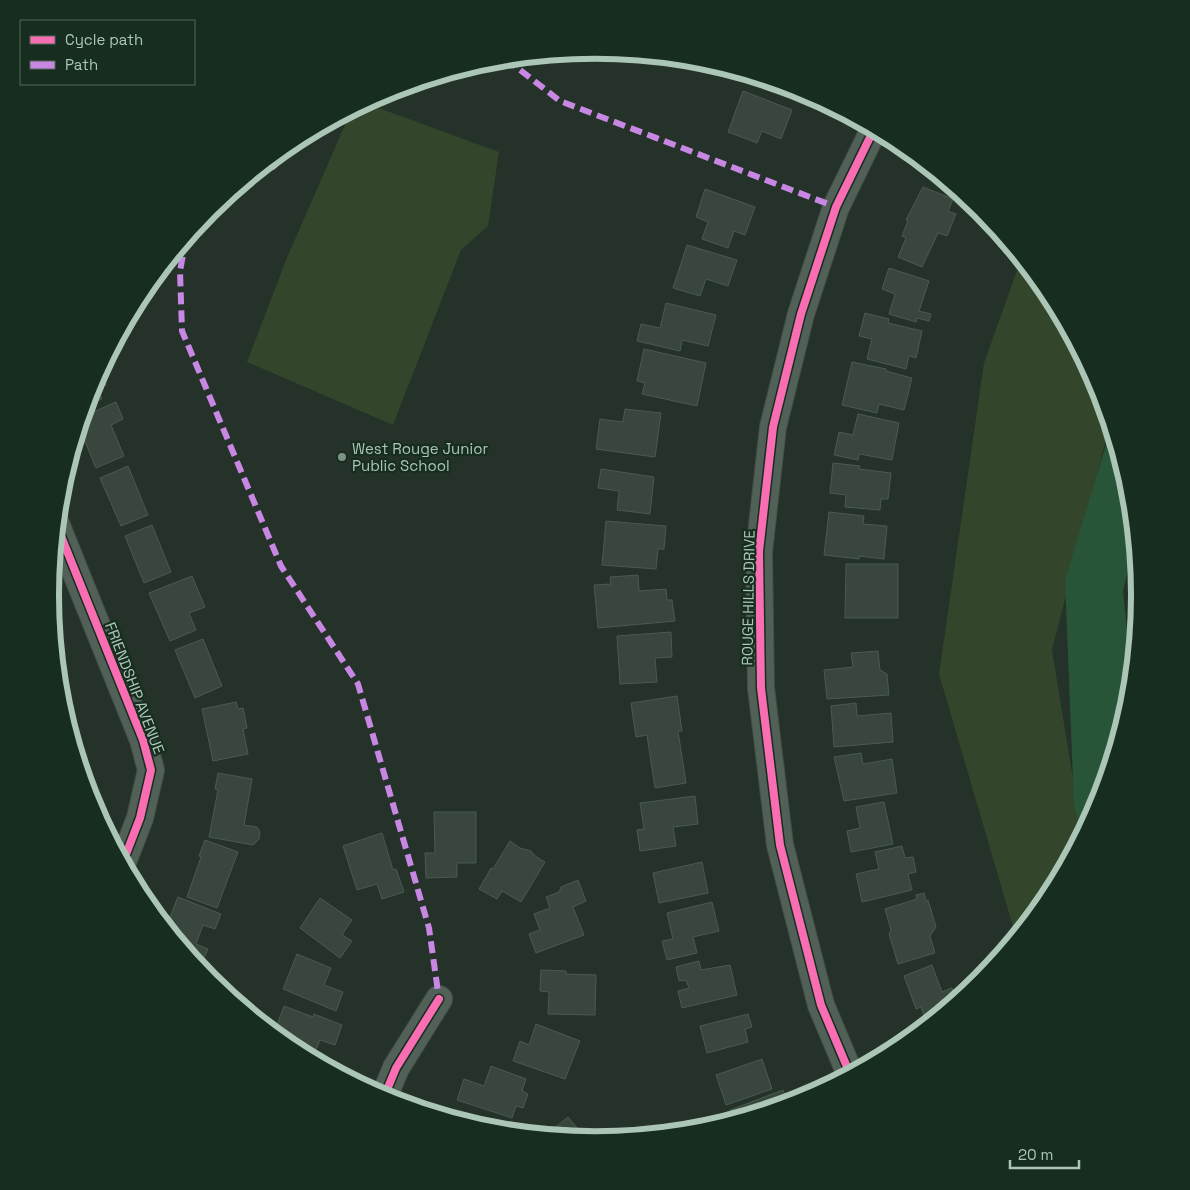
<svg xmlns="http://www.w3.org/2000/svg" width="1190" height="1190" viewBox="0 0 1190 1190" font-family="'Space Grotesk',sans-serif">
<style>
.green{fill:#33452b}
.water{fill:#285438}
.building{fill:#38463d;stroke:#4b5a51}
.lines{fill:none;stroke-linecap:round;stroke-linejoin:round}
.street-casing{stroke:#424d46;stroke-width:28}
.street{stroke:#526158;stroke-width:26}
.quiet{stroke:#c787e3;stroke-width:6;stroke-dasharray:12 6;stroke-linecap:butt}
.cycleway-casing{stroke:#172d1f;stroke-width:11}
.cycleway{stroke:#f96db3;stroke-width:8}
.poi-dot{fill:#7c9285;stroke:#172d1f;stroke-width:2}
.labels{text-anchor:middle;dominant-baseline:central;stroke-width:4.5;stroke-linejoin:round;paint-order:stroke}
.poi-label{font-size:15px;fill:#abc6b6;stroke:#172d1f;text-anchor:start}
.street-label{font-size:15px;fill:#abc6b6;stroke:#172d1f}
.rim{fill:none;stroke:#abc6b6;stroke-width:6}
</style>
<rect width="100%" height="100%" fill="#243229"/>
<g class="green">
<polygon points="365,103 499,152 488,226 461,250 393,425 247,362 286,260 351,111"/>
<polygon points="1021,259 1048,292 1099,387 1110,424 1052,650 1082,834 1048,898 1016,937 939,674 984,363"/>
</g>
<polygon class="water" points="1111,428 1130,489 1135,542 1123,591 1132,680 1129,702 1098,804 1082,835 1074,805 1065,580"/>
<g class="building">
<polygon points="743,91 792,110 781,139 762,131 757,143 728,132"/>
<polygon points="923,187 953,199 948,211 956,214 947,236 938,233 922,267 898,257 906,238 902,236 908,221 906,220"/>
<polygon points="705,189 755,207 745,235 734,231 728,248 702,239 708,222 696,217"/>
<polygon points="687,245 737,260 728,286 706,279 700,296 673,288"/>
<polygon points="889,268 929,281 919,311 931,314 929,321 917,318 916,322 889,314 895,294 882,289"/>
<polygon points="666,303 716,315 708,346 682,340 680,351 637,341 641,324 660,328"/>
<polygon points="865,313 889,319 888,323 922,331 916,358 909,356 906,369 867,359 872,339 859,336"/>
<polygon points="644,349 706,363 697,406 642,394 645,383 637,381"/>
<polygon points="852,362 886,369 886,371 912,378 904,410 879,404 877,413 842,405"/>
<polygon points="100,371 106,385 98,389 102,399 86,405 92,386"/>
<polygon points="116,402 123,419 111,425 124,456 96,468 79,427 82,417"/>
<polygon points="625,409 661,413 655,457 596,449 600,419 623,422"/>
<polygon points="858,414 899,423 892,460 859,454 858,460 834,455 839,432 853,435"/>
<polygon points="833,463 860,466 859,469 891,473 888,499 881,499 880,510 845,507 846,495 830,493"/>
<polygon points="128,466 148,515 121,526 100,478"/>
<polygon points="601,469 654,477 650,514 617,510 619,491 598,488"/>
<polygon points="829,512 864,516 863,524 887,526 884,559 859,556 859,559 824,555"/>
<polygon points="606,521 666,526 664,549 658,549 656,569 602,565"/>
<polygon points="152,525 171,572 144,583 125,536"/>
<polygon points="846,564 898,564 898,618 845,618"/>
<polygon points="638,575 639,591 666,589 667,600 672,600 675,621 598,628 594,585 611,584 610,577"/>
<polygon points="192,576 205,607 189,613 196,630 170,641 149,593"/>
<polygon points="671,632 672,657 655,658 657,682 620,684 617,636"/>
<polygon points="203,639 222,686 195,698 175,650"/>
<polygon points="878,651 880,670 887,674 889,695 827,699 824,670 853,667 851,653"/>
<polygon points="677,696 682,731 678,731 686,783 655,788 647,735 636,737 631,703"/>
<polygon points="236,702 238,709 243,708 247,728 243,729 248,754 213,761 202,709"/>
<polygon points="856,703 857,716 891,713 893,742 834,747 831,706"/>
<polygon points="861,753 863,764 892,759 897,793 844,801 834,757"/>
<polygon points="218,773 252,779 244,825 257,827 260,832 259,839 253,845 209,837 218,790 215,789"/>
<polygon points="695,796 698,824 673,827 676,846 640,851 637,830 644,829 640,803"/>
<polygon points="884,802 893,844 851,852 847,831 860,828 856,807"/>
<polygon points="434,812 476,812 476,863 457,863 457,877 426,878 425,853 435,853"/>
<polygon points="382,833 393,870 396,869 404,892 382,899 377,884 357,890 343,846"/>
<polygon points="205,840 238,852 217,908 187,897 201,857 199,856"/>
<polygon points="510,841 520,848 531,851 535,856 545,862 521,902 502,891 497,899 479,889 491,868 493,869"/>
<polygon points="902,846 905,858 913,857 916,872 908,874 912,890 862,902 856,874 879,869 875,852"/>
<polygon points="702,862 708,893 659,903 653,873"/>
<polygon points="578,880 586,901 573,907 584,935 536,953 529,934 540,930 534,914 550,908 546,897 559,892 561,887"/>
<polygon points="924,893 926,901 928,900 936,927 930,936 935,953 898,964 889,934 891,930 885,909 917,899 916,895"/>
<polygon points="178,897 221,914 215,929 203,925 196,944 208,949 201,965 195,963 166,927"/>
<polygon points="320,898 352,920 342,935 352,941 340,958 300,928"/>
<polygon points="712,902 719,931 693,937 697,953 667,960 662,941 673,939 667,913"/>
<polygon points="297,954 331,968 324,985 343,992 336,1011 283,989"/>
<polygon points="699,961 701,970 730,965 737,995 682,1008 678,991 689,988 686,980 679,981 676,967"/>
<polygon points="932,965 942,992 952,988 956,1000 927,1024 921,1007 916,1009 904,976"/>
<polygon points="541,970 566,971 566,974 596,975 595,1015 548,1014 549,992 540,991"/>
<polygon points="284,1006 313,1017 314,1014 342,1025 335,1045 320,1040 312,1059 292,1048 274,1033"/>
<polygon points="748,1014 752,1027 745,1029 748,1042 707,1053 700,1026"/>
<polygon points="536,1024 580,1041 565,1079 513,1061 520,1041 529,1045"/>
<polygon points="762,1059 772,1089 726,1105 716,1075"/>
<polygon points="491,1066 526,1079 522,1091 528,1094 523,1108 516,1106 512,1118 457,1100 464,1079 484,1086"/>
<polygon points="783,1090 789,1103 734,1120 730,1110"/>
<polygon points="434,1104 482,1124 480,1127 431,1112"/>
<polygon points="568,1117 586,1139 546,1135"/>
</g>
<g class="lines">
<g class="street-casing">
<g id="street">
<polyline points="57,526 143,740 151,770 140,818 123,862"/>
<polyline points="850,1074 821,1005 780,845 761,688 759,552 773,427 801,314 836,207 874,129"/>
<polyline points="384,1097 396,1068 439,999"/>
</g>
</g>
<use href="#street" class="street"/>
<g class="quiet">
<polyline points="506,59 560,101 836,207"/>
<polyline points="269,161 276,168"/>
<polyline points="186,239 180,271 182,331 281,566 358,684 429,928 439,999"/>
</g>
<g class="cycleway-casing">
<g id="cycleway">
<polyline points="57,526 143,740 151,770 140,818 123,862"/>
<polyline points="850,1074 821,1005 780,845 761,688 759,552 773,427 801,314 836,207 874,129"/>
<polyline points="384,1097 396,1068 439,999"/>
</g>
</g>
<use href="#cycleway" class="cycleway"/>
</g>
<circle class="poi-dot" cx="342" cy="457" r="5"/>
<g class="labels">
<g class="poi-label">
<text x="352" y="448">West Rouge Junior<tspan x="352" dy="17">Public School</tspan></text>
</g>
<g class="street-label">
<text transform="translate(748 598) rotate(-89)">ROUGE HILLS DRIVE</text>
<text transform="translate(135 688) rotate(69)">FRIENDSHIP AVENUE</text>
</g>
</g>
<path d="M0 0H1190V1190H0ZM59 595a536 536 0 1 1 1072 0a536 536 0 1 1-1072 0Z" fill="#172d1f" fill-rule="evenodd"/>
<path class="rim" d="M59 595a536 536 0 1 1 1072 0a536 536 0 1 1-1072 0Z"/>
<rect x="20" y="20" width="175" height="65" fill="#172d1f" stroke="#526a5b"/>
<rect x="30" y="36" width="25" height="8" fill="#f96db3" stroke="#526a5b"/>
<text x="65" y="45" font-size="15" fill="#abc6b6">Cycle path</text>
<rect x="30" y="61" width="25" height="8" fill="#c787e3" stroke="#526a5b"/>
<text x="65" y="70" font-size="15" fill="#abc6b6">Path</text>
<path d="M1010 1160v8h69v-8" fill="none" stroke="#abc6b6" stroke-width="2.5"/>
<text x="1018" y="1160" font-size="15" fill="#abc6b6" stroke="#172d1f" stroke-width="4" paint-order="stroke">20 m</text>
</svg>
